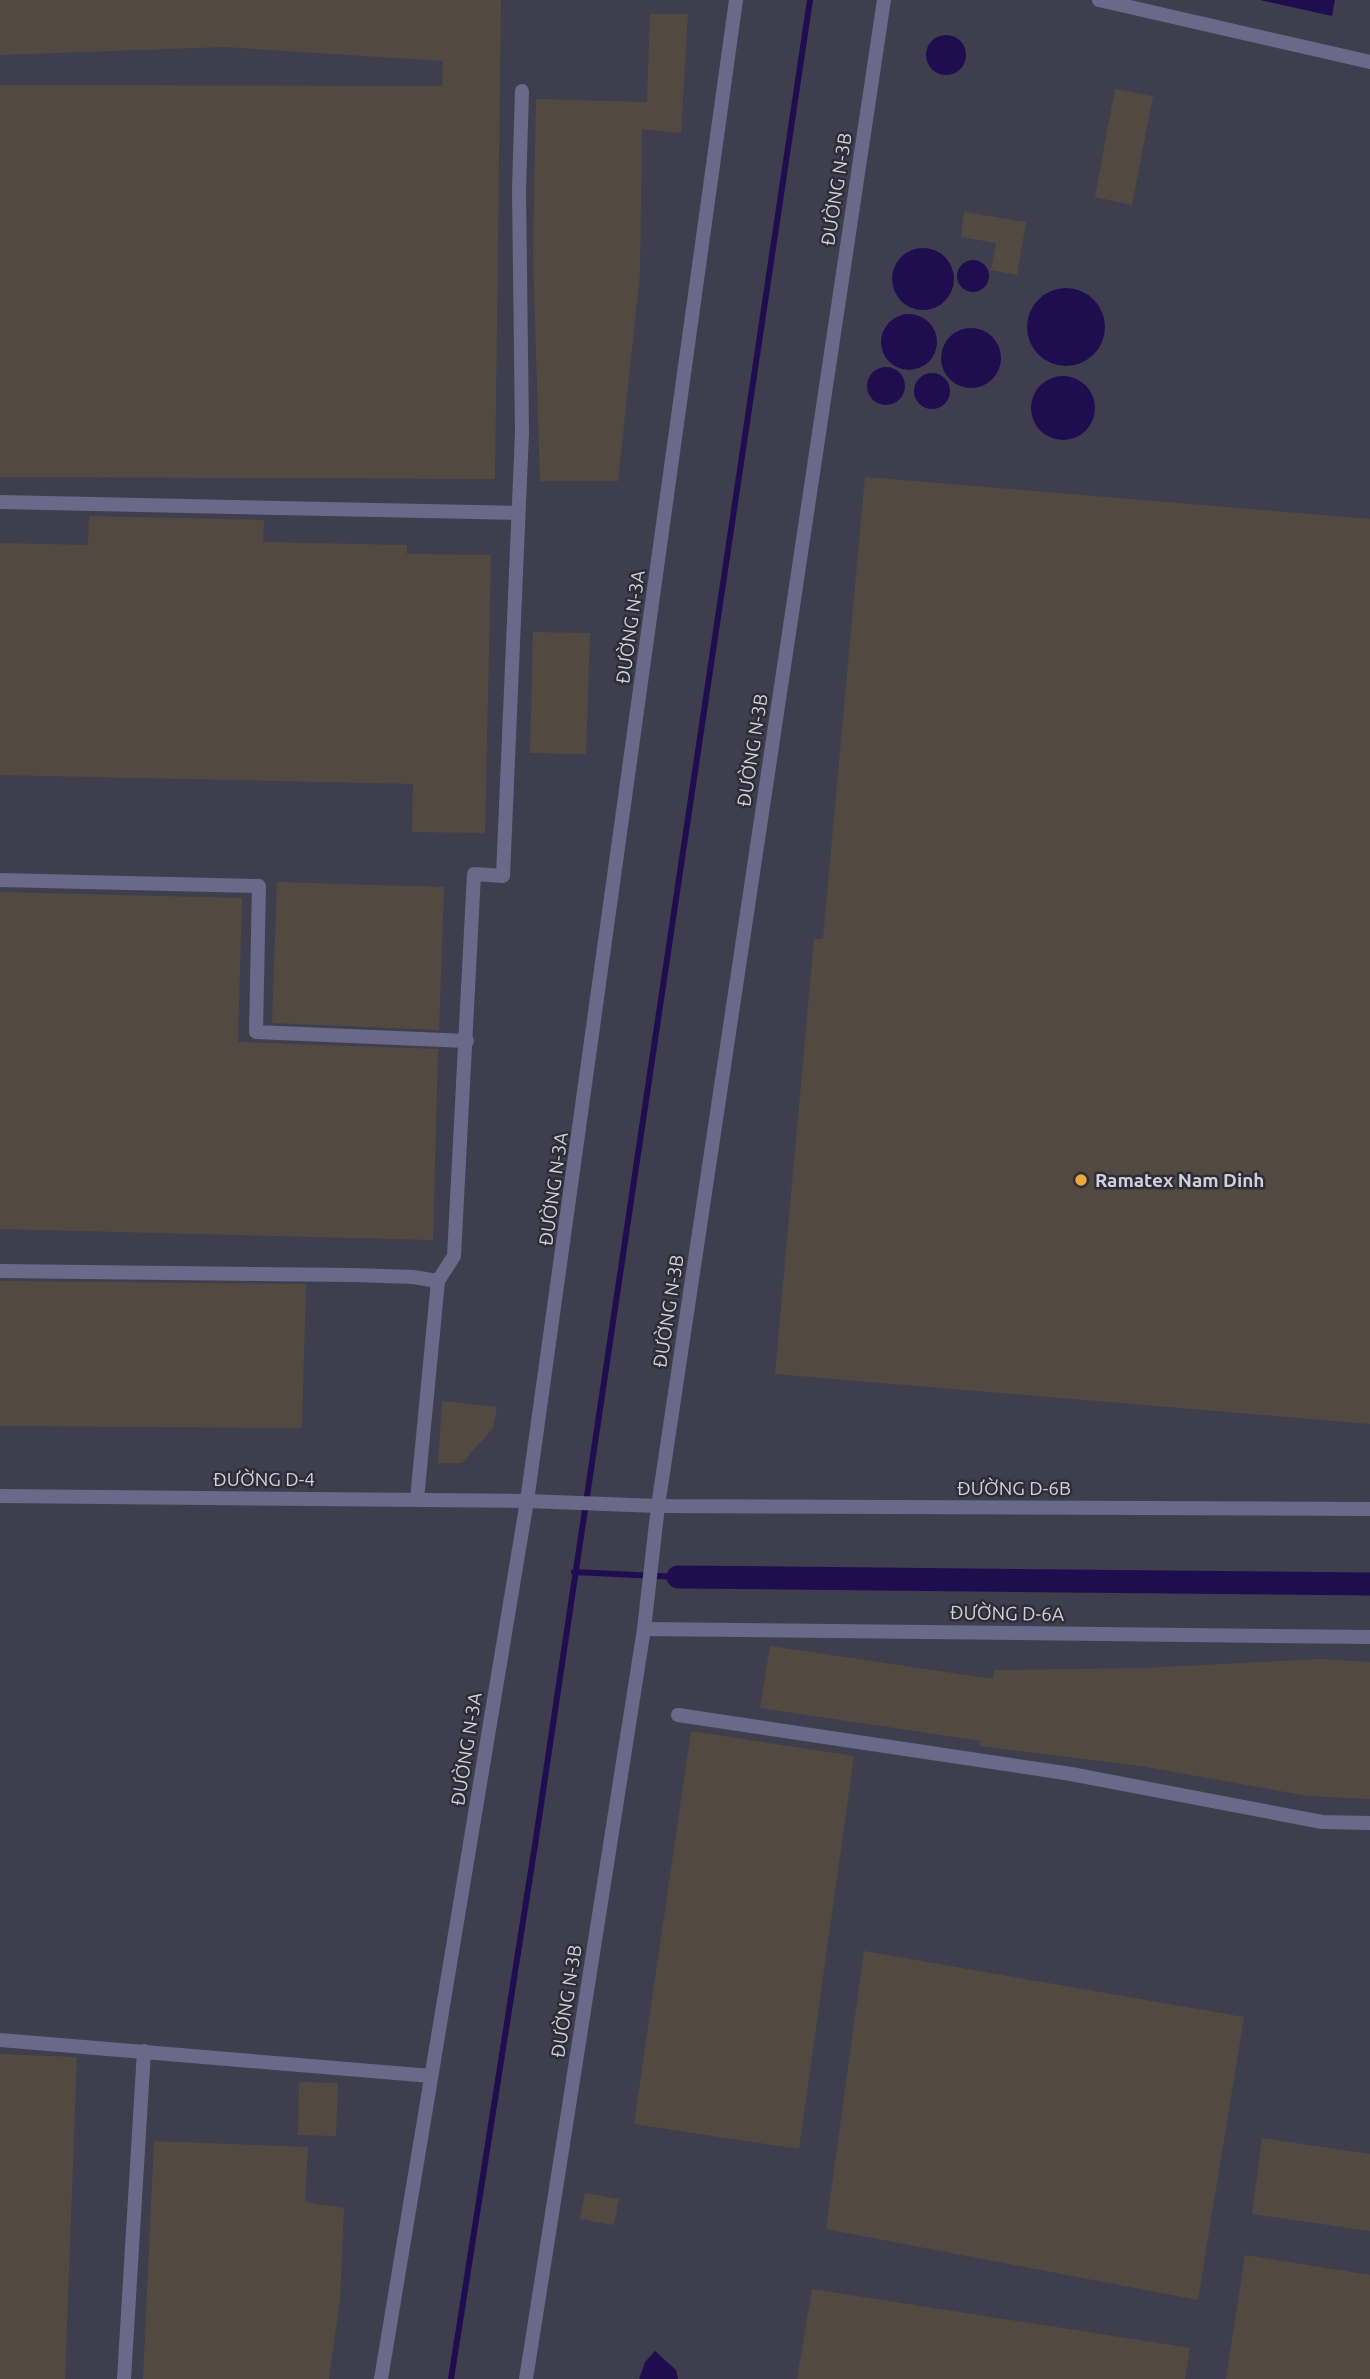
<svg xmlns="http://www.w3.org/2000/svg" width="1370" height="2379" viewBox="0 0 1370 2379" font-family="Ubuntu,sans-serif">
<style>
.built{fill:#3f3e4f}
.water{fill:#200d50}
.lines{fill:none;stroke-linecap:round;stroke-linejoin:round}
.stream{stroke:#200d50;stroke-width:6}
.canal{stroke:#200d50;stroke-width:23}
.building{fill:#524a40}
.street{stroke:#6b698a;stroke-width:14}
.poi-dot{fill:#eda83b;stroke:#2d2c37;stroke-width:2.5}
.labels{text-anchor:middle;dominant-baseline:central;stroke-width:5;stroke-linejoin:round;paint-order:stroke}
.street-label{font-size:19px;fill:#d1d1d8;stroke:#2d2c37}
.poi-label{font-size:19px;font-weight:bold;fill:#d1d1d8;stroke:#2d2c37;text-anchor:start}
</style>
<rect width="100%" height="100%" fill="#373641"/>
<rect class="built" x="0" y="0" width="1370" height="2379"/>
<g class="water">
<polygon points="1260,0 1335,0 1332,16"/>
<circle cx="946" cy="55" r="20"/>
<circle cx="923" cy="279" r="31"/>
<circle cx="973" cy="276" r="16"/>
<circle cx="1066" cy="327" r="39"/>
<circle cx="909" cy="342" r="28"/>
<circle cx="971" cy="358" r="30"/>
<circle cx="886" cy="386" r="19"/>
<circle cx="932" cy="391" r="18"/>
<circle cx="1063" cy="408" r="32"/>
<polygon points="655,2351 676,2370 678,2379 639,2379 645,2362"/>
</g>
<g class="lines">
<g class="stream">
<polyline points="574,1572 678,1577"/>
<polyline points="451,2379 535,1845 810,0"/>
</g>
<polyline class="canal" points="678,1577 1370,1584"/>
</g>
<g class="building">
<polygon points="0,0 501,0 495,479 0,477 0,85 442,86 443,61 224,47 0,55"/>
<polygon points="650,14 688,14 681,133 642,129 640,273 618,481 540,481 533,254 536,99 647,102"/>
<polygon points="1115,89 1153,96 1132,205 1095,197"/>
<polygon points="964,212 1026,222 1017,275 991,270 996,243 961,237"/>
<polygon points="865,477 1370,519 1370,1424 775,1374 814,939 823,939"/>
<polygon points="89,516 264,520 263,542 407,545 407,554 491,555 485,833 412,832 413,784 0,775 0,543 88,545"/>
<polygon points="533,632 590,633 586,754 530,753"/>
<polygon points="277,882 444,887 439,1030 272,1023"/>
<polygon points="0,892 242,898 238,1042 438,1049 433,1240 0,1229"/>
<polygon points="0,1281 306,1284 302,1428 0,1426"/>
<polygon points="442,1401 497,1407 493,1428 462,1463 438,1463"/>
<polygon points="770,1646 993,1679 994,1670 1144,1668 1321,1659 1370,1662 1370,1799 1308,1796 1141,1766 980,1746 981,1741 760,1708"/>
<polygon points="691,1731 854,1756 799,2149 634,2124"/>
<polygon points="864,1951 1244,2017 1198,2300 826,2229"/>
<polygon points="0,2054 77,2057 65,2379 0,2379"/>
<polygon points="299,2082 338,2083 336,2136 298,2135"/>
<polygon points="1262,2138 1370,2154 1370,2231 1252,2214"/>
<polygon points="154,2141 308,2147 305,2202 344,2208 340,2300 329,2379 143,2379"/>
<polygon points="585,2193 619,2199 614,2225 580,2219"/>
<polygon points="1245,2255 1370,2275 1370,2379 1226,2379"/>
<polygon points="812,2289 1190,2348 1185,2379 797,2379"/>
</g>
<g class="lines">
<g class="street">
<polyline points="1099,0 1370,62"/>
<polyline points="0,502 518,513"/>
<polyline points="0,880 259,886 256,1032 467,1041"/>
<polyline points="0,1271 353,1275 413,1277 438,1281"/>
<polyline points="0,1496 527,1501 658,1506 1370,1509"/>
<polyline points="417,1499 438,1281 454,1256 474,874 503,876 522,433 519,190 522,91"/>
<polyline points="644,1629 1370,1637"/>
<polyline points="678,1715 1071,1774 1322,1822 1370,1823"/>
<polyline points="0,2040 431,2076"/>
<polyline points="124,2379 144,2051"/>
<polyline points="381,2379 527,1501 736,0"/>
<polyline points="526,2379 644,1629 658,1506 884,0"/>
</g>
</g>
<circle class="poi-dot" cx="1081" cy="1180" r="7"/>
<g class="labels">
<g class="street-label">
<text transform="translate(836 189) rotate(-81)">ĐƯỜNG N-3B</text>
<text transform="translate(630 627) rotate(-82)">ĐƯỜNG N-3A</text>
<text transform="translate(752 750) rotate(-81)">ĐƯỜNG N-3B</text>
<text transform="translate(553 1189) rotate(-82)">ĐƯỜNG N-3A</text>
<text transform="translate(668 1311) rotate(-81)">ĐƯỜNG N-3B</text>
<text x="264" y="1479">ĐƯỜNG D-4</text>
<text x="1014" y="1488">ĐƯỜNG D-6B</text>
<text transform="translate(1007 1613) rotate(1)">ĐƯỜNG D-6A</text>
<text transform="translate(466 1749) rotate(-81)">ĐƯỜNG N-3A</text>
<text transform="translate(566 2001) rotate(-81)">ĐƯỜNG N-3B</text>
</g>
<g class="poi-label">
<text x="1095" y="1180">Ramatex Nam Dinh</text>
</g>
</g>
</svg>
